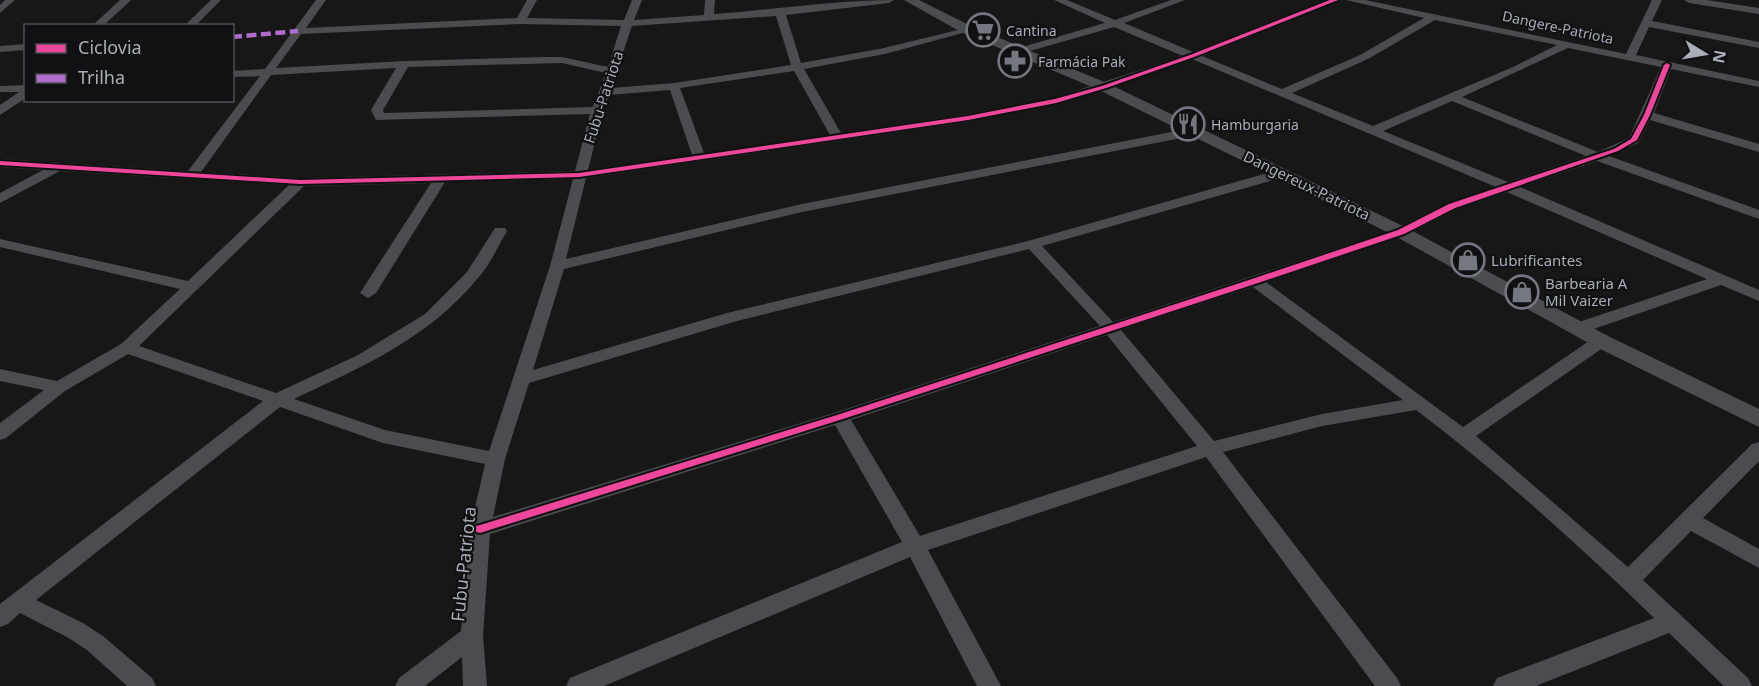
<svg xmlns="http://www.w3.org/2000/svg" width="1759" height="686" viewBox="0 0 1759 686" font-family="'Noto Sans',sans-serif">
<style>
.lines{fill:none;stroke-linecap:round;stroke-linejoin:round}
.minor{fill:#4b4c50;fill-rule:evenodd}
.tertiary{fill:#4b4c50;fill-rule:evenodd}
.quiet{stroke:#b06ccc;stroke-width:4.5;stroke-dasharray:10 4.5;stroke-linecap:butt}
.cycleway-casing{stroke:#111113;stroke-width:4}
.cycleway{fill:#ed469a;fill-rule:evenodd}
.labels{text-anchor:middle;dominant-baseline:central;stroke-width:4.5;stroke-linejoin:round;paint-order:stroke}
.far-street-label{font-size:14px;fill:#a8adb8;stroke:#111113}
.far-poi-label{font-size:14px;fill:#a8adb8;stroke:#111113;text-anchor:start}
.street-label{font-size:15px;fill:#a8adb8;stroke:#111113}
.poi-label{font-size:15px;fill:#a8adb8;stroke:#111113;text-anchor:start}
.near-street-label{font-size:18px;fill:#a8adb8;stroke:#111113}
</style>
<rect width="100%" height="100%" fill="#171717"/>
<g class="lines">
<g class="minor">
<polygon points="5,0 15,0 0,13 0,5"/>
<polygon points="120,0 131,0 103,26 92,26"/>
<polygon points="211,0 221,0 195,26 184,26"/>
<path d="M316 0H326L306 28 517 18 527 0H537L527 18 624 20 632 0H642L634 20 704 15 705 0H715L714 14C774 10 834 0 894 0L889 3 786 15 801 63 884 48 970 27V31L885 54 804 69 841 133 968 114 1054 98 1183 56 1114 27 1023 53H1015V49L1105 23 1054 0H1067L1115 20 1171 0H1185L1124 23 1193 52 1326 0H1340L1202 56 1282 89 1360 55 1424 18 1346 0H1365L1626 54 1652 0H1662L1652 21 1759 42V48L1649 27 1636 55 1759 81V87L1671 69 1654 113 1759 144V152L1650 120 1638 143 1609 156 1759 210V219L1597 161 1520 187 1759 290V301L1721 285 1585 332H1573L1571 328 1573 324 1707 279 1507 192 1457 209 1406 235 1266 282 1463 427 1595 337H1607L1609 341 1607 345 1476 436 1628 567 1752 444 1759 442V461L1703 518 1759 549V568L1691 531 1643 580 1748 678 1752 686H1724L1669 633 1536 686H1493L1497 678 1654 618C1580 546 1498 472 1416 410L1322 426 1223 452 1397 678 1401 686H1375L1206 457 928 550 1001 686H977L910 557 604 686H566L570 678 902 542 835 425 490 534 483 636 487 686H463L462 657 425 686H395L399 678 461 631 470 529 485 464 383 443 280 407 36 600 83 623 103 636 152 678 156 686H127L87 650 67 637 20 613 8 624 0 627V604L263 401 128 354 65 391 6 438 0 440V423L44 390 0 381V369L57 381 121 344 180 289 0 247V239L188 281 289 185 60 171 0 203V193L43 170 0 167V159L188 171 260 76 232 77V71L265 69ZM776 16 791 65 674 83 611 88 632 26ZM1435 20 1557 45 1513 67 1373 126 1292 93 1368 59ZM520 24 621 26 608 67 562 57H546L404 61 276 68 301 34ZM1568 48 1661 67 1629 138 1598 152 1462 97ZM1192 59 1496 187 1447 203 1396 229 1113 322 1042 246 1288 176 1290 173 1288 170H1278L1028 241 727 313 533 370 564 269 802 212 1197 135 1203 131 1197 127 802 204 566 259 586 178 968 122 1056 104 1108 89ZM562 63 606 73 593 107 384 113 383 110 408 67ZM396 68 371 110 376 120 590 114 575 171 300 178 201 172 271 75ZM794 71 830 135 704 153 680 88ZM670 90 692 155 588 170 603 110 609 95ZM1452 101 1586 156 1508 182 1383 131ZM573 179 550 266 489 451 385 430 294 399C362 367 429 338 478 278 490 265 498 246 507 231L505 228H495L467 272 425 314 358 355 276 393 139 346 304 186 431 183 360 293 368 298 376 293 445 182ZM1029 249 1100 326 834 413 493 517 505 459 529 383 737 321ZM1253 287 1403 400 1322 414 1214 441 1121 330ZM1107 335 1197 446 920 536 851 420Z"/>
<polygon points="1684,0 1707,0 1759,8 1759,14 1689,3"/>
<polygon points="26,44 26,50 0,52 0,46"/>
<polygon points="26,85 26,98 0,115 0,105 19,92 0,92 0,86"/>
</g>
<polygon class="tertiary" points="904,0 919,0 971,26 1109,84 1407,228 1608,336 1759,409 1759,427 1594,346 1395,236 1099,90 961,32"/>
<polyline class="quiet" points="232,37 298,31"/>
<g class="cycleway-casing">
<g id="cycleway">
<polygon points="1330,0 1338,0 1194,57 1106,88 1056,103 968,120 579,177 300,184 0,165 0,161 300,180 579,173 968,116 1055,99 1102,86 1190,55"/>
<polygon points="1667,63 1670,65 1650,115 1637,140 1618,151 1455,208 1404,234 1258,283 843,419 480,533 476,532 474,529 476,526 480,525 837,415 1252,279 1398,230 1449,204 1614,149 1631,139 1644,115 1664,65"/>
</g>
</g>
<use href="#cycleway" class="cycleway"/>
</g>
<defs>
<g id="supermarket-ring" transform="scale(1.725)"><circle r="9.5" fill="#111113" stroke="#757880" stroke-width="1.5"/><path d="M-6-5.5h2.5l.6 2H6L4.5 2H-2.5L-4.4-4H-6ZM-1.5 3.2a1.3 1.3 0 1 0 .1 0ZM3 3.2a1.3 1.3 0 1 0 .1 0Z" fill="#757880"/></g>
<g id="pharmacy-ring" transform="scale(1.725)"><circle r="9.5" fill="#111113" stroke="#757880" stroke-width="1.5"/><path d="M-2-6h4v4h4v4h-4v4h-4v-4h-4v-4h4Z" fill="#757880"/></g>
<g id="restaurant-ring" transform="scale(1.725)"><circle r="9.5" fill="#111113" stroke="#757880" stroke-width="1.5"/><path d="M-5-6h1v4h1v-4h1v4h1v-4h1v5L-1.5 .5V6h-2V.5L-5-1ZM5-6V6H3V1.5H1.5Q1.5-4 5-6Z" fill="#757880"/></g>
<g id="shop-ring" transform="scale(1.725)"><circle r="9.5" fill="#111113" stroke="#757880" stroke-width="1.5"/><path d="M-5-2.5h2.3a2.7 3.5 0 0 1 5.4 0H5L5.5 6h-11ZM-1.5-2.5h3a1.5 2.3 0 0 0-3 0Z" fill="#757880"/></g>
</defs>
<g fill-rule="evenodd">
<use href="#supermarket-ring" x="983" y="30"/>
<use href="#pharmacy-ring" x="1015" y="61"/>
<use href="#restaurant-ring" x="1188" y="124"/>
<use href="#shop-ring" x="1468" y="260"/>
<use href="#shop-ring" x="1522" y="292"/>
</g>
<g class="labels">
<g class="far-street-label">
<text transform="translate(1558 27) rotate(12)">Dangere-Patriota</text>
</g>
<g class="far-poi-label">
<text x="1006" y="30">Cantina</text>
<text x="1038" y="61">Farmácia Pak</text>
<text x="1211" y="124">Hamburgaria</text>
</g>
<g class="street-label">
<text transform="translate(603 97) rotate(-72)">Fubu-Patriota</text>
<text transform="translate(1307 185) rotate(26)">Dangereux-Patriota</text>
</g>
<g class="poi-label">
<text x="1491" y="260">Lubrificantes</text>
<text x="1545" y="283">Barbearia A<tspan x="1545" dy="17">Mil Vaizer</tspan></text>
</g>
<g class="near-street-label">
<text transform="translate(463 564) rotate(-84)">Fubu-Patriota</text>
</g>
</g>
<rect x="24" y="24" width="210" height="78" fill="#111113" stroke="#4d4f55" stroke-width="1.5"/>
<rect x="36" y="44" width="30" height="9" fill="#ed469a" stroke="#4d4f55" stroke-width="1.5"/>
<text x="78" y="54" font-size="18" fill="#a8adb8">Ciclovia</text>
<rect x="36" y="74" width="30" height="9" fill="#b06ccc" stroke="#4d4f55" stroke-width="1.5"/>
<text x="78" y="84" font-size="18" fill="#a8adb8">Trilha</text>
<g transform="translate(1705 54) rotate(101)" stroke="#111113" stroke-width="4.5" paint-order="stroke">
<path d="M0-4.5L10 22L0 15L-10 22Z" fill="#a8adb8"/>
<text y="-9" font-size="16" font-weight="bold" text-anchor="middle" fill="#a8adb8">N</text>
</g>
</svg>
